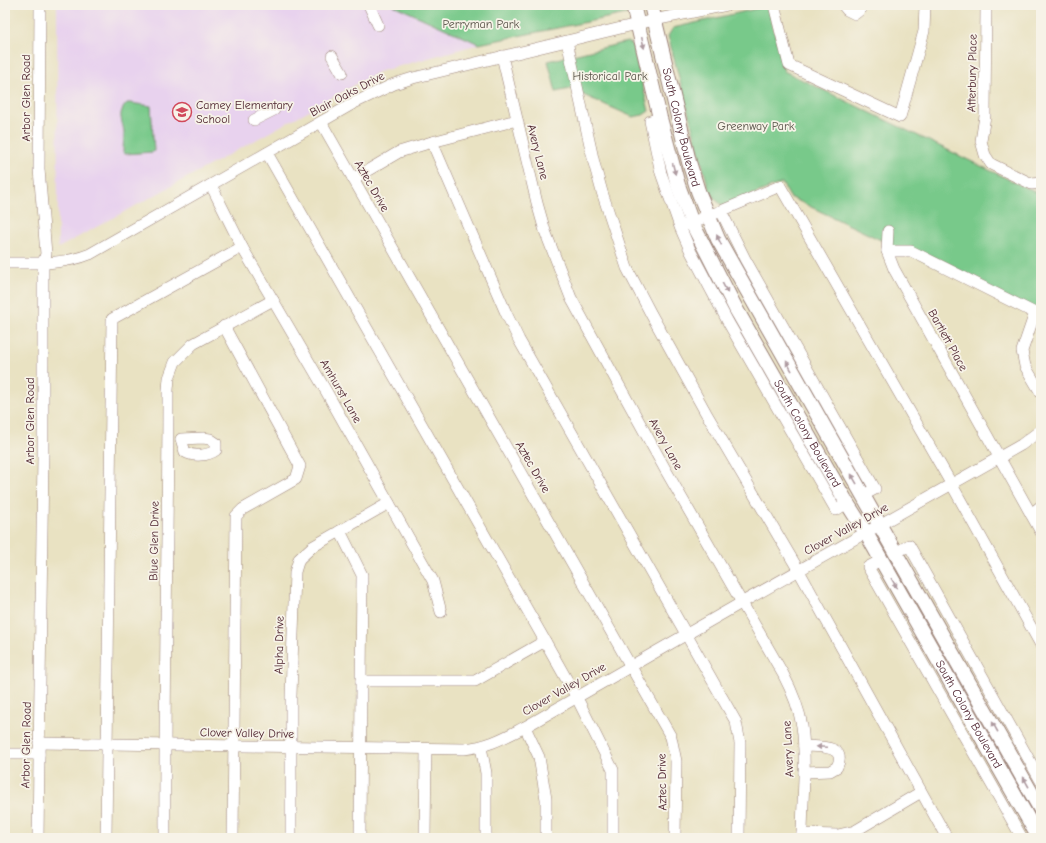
<svg xmlns="http://www.w3.org/2000/svg" width="1046" height="843" viewBox="0 0 1046 843" font-family="'Comic Neue',sans-serif">
<style>
.built{fill:#e8d2ee}
.green{fill:#78c98a;stroke:#61745a}
.lines{fill:none;stroke-linecap:round;stroke-linejoin:round}
.minor-casing{stroke:#9a8076;stroke-width:12}
.major-casing{stroke:#9a8076;stroke-width:16}
.minor{stroke:#fff;stroke-width:11}
.major{stroke:#fff;stroke-width:14}
.oneway{fill:#ae9aa0}
.labels{text-anchor:middle;dominant-baseline:central;stroke-width:3.5;stroke-linejoin:round;paint-order:stroke}
.park-label{font-size:12px;fill:#585248;stroke:#f7f3e8}
.street-label{font-size:12px;fill:#4a1f2b;stroke:#f7f3e8}
.poi-label{font-size:12px;fill:#4a1f2b;stroke:#f7f3e8;text-anchor:start}
</style>
<rect width="100%" height="100%" fill="#f7f3e8"/>
<filter id="ink" filterUnits="userSpaceOnUse"><feTurbulence type="fractalNoise" baseFrequency=".025" numOctaves="2"/><feDisplacementMap in="SourceGraphic" scale="8" xChannelSelector="R" yChannelSelector="G"/><feConvolveMatrix kernelMatrix="1 2 1 2 8 2 1 2 1" color-interpolation-filters="sRGB"/></filter>
<filter id="wash" filterUnits="userSpaceOnUse"><feTurbulence type="fractalNoise" baseFrequency=".012" numOctaves="4" result="noise"/><feDisplacementMap in="SourceGraphic" scale="16" xChannelSelector="R" yChannelSelector="G"/><feGaussianBlur stdDeviation="0.9" result="paint"/><feColorMatrix in="noise" values="0 0 0 0 0 0 0 0 0 0 0 0 0 0 0 0 0 1.4 0 .05"/><feComposite in="paint" operator="in"/></filter>
<g filter="url(#wash)">
<rect width="100%" height="100%" fill="#e9e2c2"/>
<polygon class="built" points="57,5 393,5 479,44 378,72 236,151 58,248"/>
<g class="green">
<polygon points="393,5 628,5 631,13 479,44"/>
<polygon points="768,6 784,71 1041,195 1041,316 790,197 782,183 723,206 715,199 709,190 668,36 673,28"/>
<polygon points="627,42 632,44 649,111 643,115 633,117 581,94 579,87 556,92 548,61"/>
<path d="M127 103H130L151 106 154 151 153 152 125 154 123 152C123 146 124 140 124 133 123 120 116 115 127 103Z"/>
</g>
</g>
<g filter="url(#ink)">
<g class="lines">
<g class="minor-casing">
<g id="minor">
<polyline points="369,5 378,25"/>
<polyline points="774,5 789,65 900,117 924,31 925,5"/>
<polyline points="843,5 847,10 855,14 861,9 862,5"/>
<polyline points="986,5 985,116 981,141 985,155 991,164 1032,184 1041,183"/>
<polyline points="567,41 594,163 602,192 627,268 651,314 706,413 799,571 947,838"/>
<polyline points="332,56 342,73"/>
<path d="M502 56 537 203 545 231 571 298 665 469 783 674C792 691 799 708 802 726 807 763 802 801 802 838"/>
<polyline points="660,118 650,121 661,173 680,227 691,252 728,322 836,510 847,503"/>
<polyline points="254,120 274,110"/>
<polyline points="517,120 432,142 506,313 519,340 736,722 740,743 739,838"/>
<polyline points="321,122 671,737 676,761 675,838"/>
<polyline points="267,153 545,641 577,698 613,770 613,838"/>
<polyline points="353,179 399,152 432,142"/>
<polyline points="211,185 242,247 326,391 433,581 441,612"/>
<polyline points="721,211 780,186 952,485 1041,645"/>
<polyline points="685,225 721,211 745,259 875,489 864,495"/>
<polyline points="888,231 887,251 894,269 1041,532"/>
<polyline points="887,251 911,251 1035,313 1022,351 1025,366 1041,393"/>
<path d="M5 263C34 263 63 265 90 254L354 103 394 84 413 78 654 20 727 5"/>
<polyline points="224,326 300,466 296,479 243,509 236,516 233,838"/>
<path d="M203 438 210 439 216 443V450C208 456 194 457 185 452L181 439Z"/>
<polyline points="1031,514 1041,506"/>
<polyline points="340,531 362,575 361,681"/>
<polyline points="896,553 909,545 1041,781"/>
<polyline points="881,560 868,567 1022,838"/>
<polyline points="525,727 539,757 546,799 546,838"/>
<path d="M39 743 464 749C490 746 503 738 525 727L741 603 1021 445 1041 430"/>
<polyline points="481,747 486,773 486,838"/>
<polyline points="5,754 39,754"/>
<path d="M804 772 830 771 837 767C848 744 817 747 804 746"/>
<polyline points="802,834 838,835 855,831 921,792"/>
<polyline points="38,838 43,455 43,263 46,254 39,169 40,5"/>
<polyline points="106,838 112,319 242,247"/>
<path d="M165 838C164 689 168 539 168 390L169 378 175 362 193 344 273 300"/>
<polyline points="291,838 291,696 295,572 299,559 312,547 389,503"/>
<polyline points="360,838 361,681 475,681 545,641"/>
<polyline points="425,838 426,749"/>
</g>
</g>
<g class="major-casing">
<g id="major">
<path id="s1" d="M633 5 660 118 678 185 692 223 736 309 847 503 866 533 1039 838"/>
<path id="s2" d="M651 5 689 162 698 191 718 239 1041 810"/>
</g>
</g>
<use href="#minor" class="minor"/>
<use href="#major" class="major"/>
</g>
<defs><path id="oneway-solid" d="M-6-.8H1V-3.2L6.5 0L1 3.2V.8H-6Z"/></defs>
<g class="oneway">
<use href="#oneway-solid" transform="translate(643 43) rotate(77)"/>
<use href="#oneway-solid" transform="translate(674 169) rotate(76)"/>
<use href="#oneway-solid" transform="translate(719 240) rotate(-115)"/>
<use href="#oneway-solid" transform="translate(725 288) rotate(62)"/>
<use href="#oneway-solid" transform="translate(789 366) rotate(-120)"/>
<use href="#oneway-solid" transform="translate(854 479) rotate(-120)"/>
<use href="#oneway-solid" transform="translate(894 583) rotate(61)"/>
<use href="#oneway-solid" transform="translate(995 727) rotate(-119)"/>
<use href="#oneway-solid" transform="translate(822 747) rotate(-178)"/>
<use href="#oneway-solid" transform="translate(1026 782) rotate(-119)"/>
</g>
</g>
<defs>
<g id="school-ring" transform="scale(1)"><circle r="9.5" fill="#f7f3e8" stroke="#d1495b" stroke-width="1.5"/><path d="M0-5L7-2L0 1L-7-2ZM-4 1L0 2.5L4 1V4Q0 6-4 4Z" fill="#d1495b"/></g>
</defs>
<g fill-rule="evenodd">
<use href="#school-ring" x="182" y="112"/>
</g>
<g class="labels">
<g class="park-label">
<text x="481" y="24">Perryman Park</text>
<text x="610" y="76">Historical Park</text>
<text x="756" y="126">Greenway Park</text>
</g>
<g class="street-label">
<text transform="translate(972 73) rotate(-89)">Atterbury Place</text>
<text transform="translate(347 94) rotate(-28)">Blair Oaks Drive</text>
<text transform="translate(26 98) rotate(-90)">Arbor Glen Road</text>
<text stroke="none"><textPath href="#s2" startOffset="126">South Colony Boulevard</textPath></text>
<text transform="translate(538 152) rotate(76)">Avery Lane</text>
<text transform="translate(372 186) rotate(60)">Aztec Drive</text>
<text transform="translate(948 340) rotate(61)">Bartlett Place</text>
<text transform="translate(341 391) rotate(60)">Amhurst Lane</text>
<text transform="translate(30 421) rotate(-90)">Arbor Glen Road</text>
<text stroke="none"><textPath href="#s1" startOffset="466">South Colony Boulevard</textPath></text>
<text transform="translate(666 444) rotate(61)">Avery Lane</text>
<text transform="translate(533 467) rotate(60)">Aztec Drive</text>
<text transform="translate(846 529) rotate(-29)">Clover Valley Drive</text>
<text transform="translate(154 541) rotate(-89)">Blue Glen Drive</text>
<text transform="translate(279 645) rotate(-89)">Alpha Drive</text>
<text transform="translate(564 689) rotate(-30)">Clover Valley Drive</text>
<text stroke="none"><textPath href="#s1" startOffset="790">South Colony Boulevard</textPath></text>
<text transform="translate(247 733) rotate(1)">Clover Valley Drive</text>
<text transform="translate(26 745) rotate(-89)">Arbor Glen Road</text>
<text transform="translate(788 749) rotate(-93)">Avery Lane</text>
<text transform="translate(662 782) rotate(-91)">Aztec Drive</text>
</g>
<g class="poi-label">
<text x="196" y="105">Camey Elementary<tspan x="196" dy="14">School</tspan></text>
</g>
</g>
<rect width="1046" height="843" fill="none" stroke="#f7f3e8" stroke-width="20"/>
</svg>
